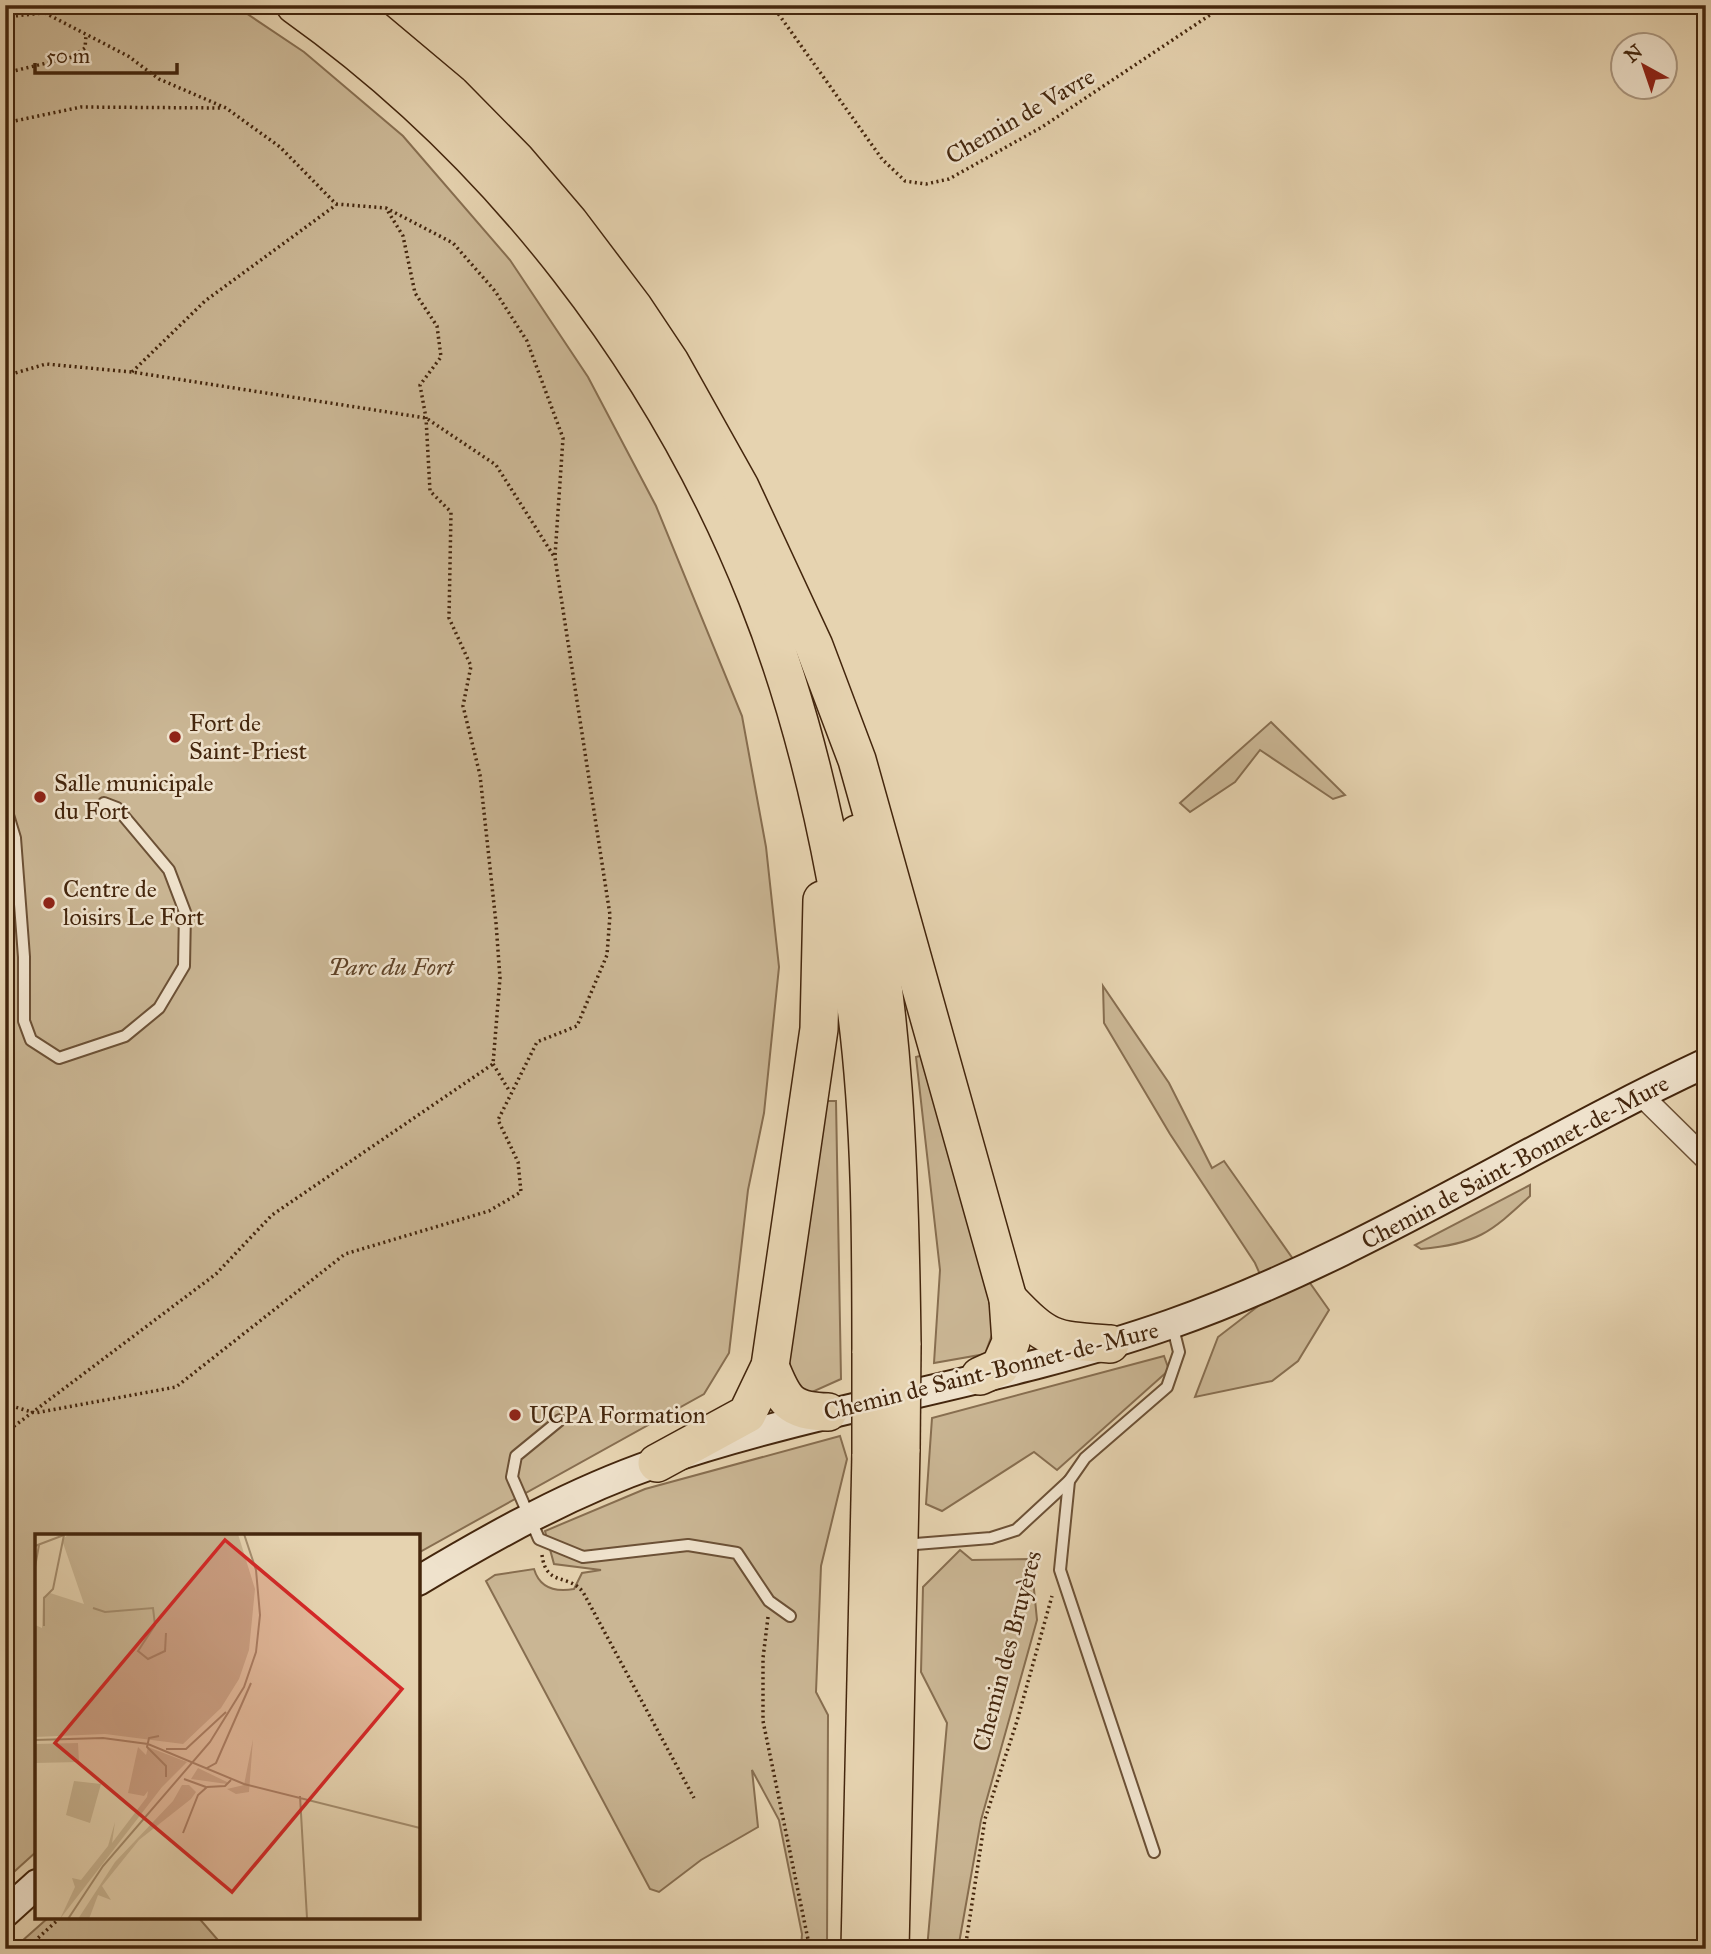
<svg xmlns="http://www.w3.org/2000/svg" width="1711" height="1954" viewBox="0 0 1711 1954" font-family="'IM FELL Great Primer',serif">
<style>
.green{fill:#cab694;stroke:#876e50;stroke-width:2}
.lines{fill:none;stroke-linecap:round;stroke-linejoin:round}
.lane-casing{stroke:#6c5136;stroke-width:14}
.street-casing{stroke:#6c5136;stroke-width:24}
.secondary-casing{stroke:#44260d;stroke-width:32}
.highway-casing{stroke:#44260d;stroke-width:40}
.path{stroke:#44260d;stroke-width:3.5;stroke-dasharray:2 3.5;stroke-linecap:butt}
.lane{stroke:#efe2cc;stroke-width:10}
.street{stroke:#efe2cc;stroke-width:21}
.secondary{stroke:#efe2cc;stroke-width:28}
.highway{stroke:#e6d3b0;stroke-width:37}
.highway-bridge-casing{stroke:#44260d;stroke-width:40;stroke-linecap:butt}
.highway-bridge{stroke:#e6d3b0;stroke-width:37}
.poi-dot{fill:#8f2418;stroke:#efe2cc;stroke-width:2.5}
.labels{text-anchor:middle;dominant-baseline:central;stroke-width:5;stroke-linejoin:round;paint-order:stroke}
.street-label{font-size:24px;fill:#44260d;stroke:#efe2cc}
.poi-label{font-size:24px;fill:#44260d;stroke:#efe2cc;text-anchor:start}
.park-label{font-size:24px;font-style:italic;fill:#5f4328;stroke:#efe2cc}
.inset-road{fill:none;stroke:#a58e6f;stroke-width:2}
.view{fill:#d62828;fill-opacity:0.15;stroke:#d62828;stroke-width:3.5}
.inset-edge{fill:none;stroke:#44260d;stroke-width:3.5}
</style>
<rect width="100%" height="100%" fill="#e6d3b0"/>
<filter id="stains"><feTurbulence type="fractalNoise" baseFrequency=".00286" numOctaves="4"/><feColorMatrix values="0 0 0 0 .2 0 0 0 0 .09 0 0 0 0 .02 0 0 0 .5 -.17"/></filter>
<radialGradient id="worn" r=".72"><stop offset=".6" stop-color="#630" stop-opacity="0"/><stop offset="1" stop-color="#630" stop-opacity=".3"/></radialGradient>
<g class="green">
<polygon points="5,5 234,5 304,52 403,136 510,260 588,377 656,506 742,716 766,847 779,967 764,1113 748,1190 729,1353 704,1394 418,1553 418,1536 37,1536 37,1851 5,1880"/>
<polygon points="1271,722 1345,795 1333,799 1260,750 1235,782 1190,812 1180,803"/>
<polygon points="1103,986 1169,1083 1212,1168 1224,1161 1329,1310 1298,1361 1272,1381 1195,1397 1218,1337 1270,1297 1255,1263 1170,1134 1104,1023"/>
<polygon points="927,1054 998,1318 985,1354 934,1363 940,1270 916,1057"/>
<polygon points="823,1101 836,1101 841,1379 810,1393 791,1385 783,1352"/>
<path d="M1530 1185V1196C1490 1233 1477 1244 1421 1249L1415 1245Z"/>
<polygon points="1164,1356 1169,1370 1057,1470 1034,1452 942,1511 926,1504 932,1418"/>
<path d="M840 1436 847 1459 821 1566 816 1692 828 1715 827 1949H801L802 1934 779 1820 752 1770 758 1827 701 1860 659 1892 650 1889 486 1581 495 1575 534 1569C540 1589 557 1592 574 1589L582 1573 601 1570 554 1564 545 1531 645 1489Z"/>
<polygon points="960,1550 972,1560 1031,1559 1037,1620 981,1820 958,1949 927,1949 947,1723 921,1672 923,1587"/>
<polygon points="49,1917 198,1917 224,1947 13,1949"/>
</g>
<g class="lines">
<g class="lane-casing">
<g id="lane">
<polyline points="5,805 15,838 24,957 24,1021 31,1040 59,1058 125,1036 159,1008 184,966 185,912 169,870 117,808 104,803"/>
<polyline points="560,1420 516,1456 512,1477 539,1539 583,1557 688,1545 737,1553 769,1601 790,1616"/>
<polyline points="903,1545 991,1538 1016,1530 1069,1481"/>
<polyline points="1154,1852 1060,1570 1069,1481 1085,1458 1167,1387 1179,1352 1172,1324"/>
</g>
</g>
<g class="street-casing">
<polyline id="street" points="1640,1094 1706,1159"/>
</g>
<g class="secondary-casing">
<g id="secondary">
<path d="M418 1581C495 1535 572 1492 656 1463 825 1405 1003 1383 1171 1324 1359 1258 1526 1147 1706 1063"/>
<polyline points="5,1913 37,1884"/>
</g>
</g>
<g class="highway-casing">
<g id="highway">
<path d="M295 5C501 152 664 363 757 597 810 730 839 874 857 1015 871 1127 871 1240 871 1353"/>
<polyline points="345,5 451,94 516,160 569,222 634,308 670,362 740,487 814,646 857,760 1008,1299 1011,1342 1000,1367 980,1376"/>
<path d="M857 834C895 1002 900 1174 902 1345"/>
<path d="M1008 1299C1048 1341 1052 1340 1110 1344"/>
<path d="M770 1366C784 1401 789 1411 828 1412"/>
<polyline points="657,1463 747,1414 770,1366 819,1029 822,900"/>
<polyline points="860,1949 871,1454"/>
<polyline points="890,1949 901,1449"/>
</g>
</g>
<g class="path">
<polyline points="24,5 45,13 128,56 159,79 226,108 280,147 336,204 386,208 453,243 495,291 527,341 563,438 555,556"/>
<polyline points="772,5 882,159 905,181 926,184 949,179 1042,127 1225,5"/>
<polyline points="5,17 43,13"/>
<polyline points="5,73 72,57 85,48 86,36"/>
<polyline points="5,123 81,107 222,108"/>
<polyline points="132,372 205,301 336,205"/>
<polyline points="5,376 46,364 132,372 426,418 496,465 555,558 610,915 607,955 577,1026 537,1042 498,1120 518,1162 521,1192 489,1211 345,1254 176,1387 35,1413 5,1404"/>
<polyline points="493,1064 510,1092"/>
<polyline points="5,1433 216,1274 272,1215 493,1064 500,978 496,923 480,775 463,706 471,666 449,618 451,512 430,491 426,418 420,385 441,357 437,326 415,293 403,236 386,208"/>
<path d="M542 1555C546 1587 568 1573 583 1592L694 1798"/>
<polyline points="768,1617 763,1658 763,1721 810,1949"/>
<path d="M5 1704C7 1730 18 1750 5 1774"/>
<polyline points="26,1949 61,1917"/>
<polyline points="965,1949 985,1819 1017,1721 1052,1596"/>
</g>
<use href="#lane" class="lane"/>
<use href="#street" class="street"/>
<use href="#secondary" class="secondary"/>
<use href="#highway" class="highway"/>
<g class="highway-bridge-casing">
<g id="highway-bridge">
<polyline points="871,1353 871,1454"/>
<polyline points="901,1449 902,1345"/>
</g>
</g>
<use href="#highway-bridge" class="highway-bridge"/>
</g>
<g class="poi-dot">
<circle cx="175" cy="737" r="7"/>
<circle cx="40" cy="797" r="7"/>
<circle cx="49" cy="903" r="7"/>
<circle cx="515" cy="1415" r="7"/>
</g>
<g class="labels">
<g class="street-label">
<text transform="translate(1020 116) rotate(-30)">Chemin de Vavre</text>
<text transform="translate(1515 1162) rotate(-28)">Chemin de Saint-Bonnet-de-Mure</text>
<text transform="translate(991 1371) rotate(-14)">Chemin de Saint-Bonnet-de-Mure</text>
<text transform="translate(1007 1651) rotate(-75)">Chemin des Bruyères</text>
</g>
<g class="poi-label">
<text x="189" y="723">Fort de<tspan x="189" dy="28">Saint-Priest</tspan></text>
<text x="54" y="783">Salle municipale<tspan x="54" dy="28">du Fort</tspan></text>
<text x="63" y="889">Centre de<tspan x="63" dy="28">loisirs Le Fort</tspan></text>
<text x="529" y="1415">UCPA Formation</text>
</g>
<g class="park-label">
<text x="391" y="967">Parc du Fort</text>
</g>
</g>
<g transform="translate(35 1534)">
<rect width="385" height="385" fill="#e6d3b0"/>
<path d="M34 0H203L220 55 214 116 204 145 186 174 148 210 70 200 0 203V91L7 94 8 63 15 59 49 70 27 6ZM218 205 214 258 201 260 192 255 209 251ZM43 209 44 228 0 229V210ZM103 213 111 221 113 213 152 228 127 253 25 385 40 353 37 344 46 346 73 312 80 288 77 309 112 263 113 257 109 262 93 259ZM163 234 192 248V250L156 245ZM39 247 66 250 55 289 31 281ZM147 251H154L161 258 156 265 104 306 67 352 76 366 63 361 54 385H43L80 328 138 267Z" fill="#cab694"/>
<path class="inset-road" d="M0 12 29 1M0 33 4 11M58 74 70 78 118 74 120 91 103 117 113 125 130 117 131 99M9 92V64L18 55 29 1M124 202 114 204 112 213 131 232V243M0 206 68 204 113 210 209 250 385 294M131 215H151L191 178M172 234 181 229 216 149M149 245 171 253M265 262 272 384M148 299 163 261 172 253 190 252 196 246M33 385 68 332 175 208 209 153 221 118 225 81 221 36 209 0"/>
<path class="view" d="M190 6 367 155 197 358 20 209Z"/>
<rect width="385" height="385" class="inset-edge"/>
</g>
<rect width="1711" height="1954" fill="none" stroke="#e6d3b0" stroke-width="28"/>
<rect x="7" y="7" width="1697" height="1940" fill="none" stroke="#44260d" stroke-width="3.5"/>
<rect x="14" y="14" width="1683" height="1926" fill="none" stroke="#44260d" stroke-width="2"/>
<g transform="translate(1644 66) rotate(320)"><circle r="33" fill="#efe2cc" stroke="#ab9780" stroke-width="2"/>
<path d="M0-5L12 26L0 18L-12 26Z" fill="#8f2418"/>
<text y="-10" font-size="19" font-weight="bold" text-anchor="middle" fill="#44260d">N</text>
</g>
<path d="M35 63v10h142v-10" fill="none" stroke="#44260d" stroke-width="3.5"/>
<text x="46" y="63" font-size="21" fill="#44260d" stroke="#efe2cc" stroke-width="5" paint-order="stroke">50 m</text>
<rect width="100%" height="100%" filter="url(#stains)"/>
<rect width="100%" height="100%" fill="url(#worn)"/>
</svg>
